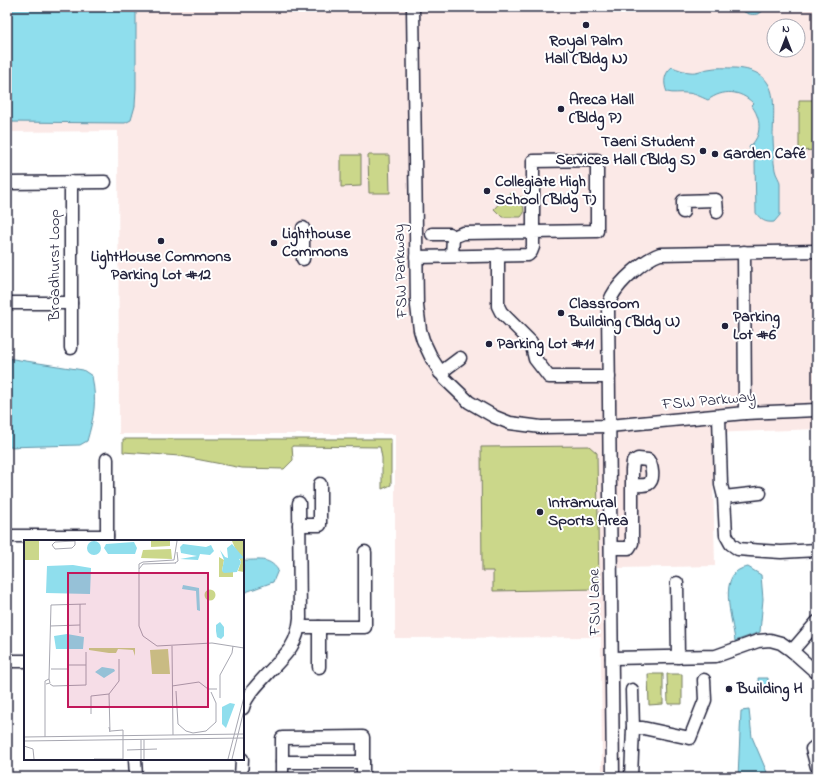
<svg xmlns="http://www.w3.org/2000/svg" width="824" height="784" viewBox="0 0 824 784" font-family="'Indie Flower',sans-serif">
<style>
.built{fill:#fbe9e7;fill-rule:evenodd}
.green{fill:#cbd78a;stroke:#767c62}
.water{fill:#8fdeed;stroke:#6393a6}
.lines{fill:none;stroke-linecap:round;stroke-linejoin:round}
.minor-casing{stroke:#22223b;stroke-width:15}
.minor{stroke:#fff;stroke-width:12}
.poi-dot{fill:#22223b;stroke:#fff;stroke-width:1.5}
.labels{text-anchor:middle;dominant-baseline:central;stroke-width:4;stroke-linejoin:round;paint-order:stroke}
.poi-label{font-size:16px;font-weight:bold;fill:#22223b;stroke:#fff;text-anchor:start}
.street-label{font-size:16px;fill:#22223b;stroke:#fff}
.inset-road{fill:none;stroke:#a7a7b1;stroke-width:1}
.view{fill:#c2185b;fill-opacity:0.15;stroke:#c2185b;stroke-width:2}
.inset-edge{fill:none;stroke:#22223b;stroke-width:2}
</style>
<rect width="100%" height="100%" fill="#fff"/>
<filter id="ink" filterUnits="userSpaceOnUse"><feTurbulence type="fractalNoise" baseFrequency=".025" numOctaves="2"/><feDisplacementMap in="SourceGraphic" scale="8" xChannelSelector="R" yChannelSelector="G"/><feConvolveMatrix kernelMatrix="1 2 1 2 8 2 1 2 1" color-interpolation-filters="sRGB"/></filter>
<g filter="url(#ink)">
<path class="built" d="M7 7H817V429L712 433 715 566 618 568 621 777H602L601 637 395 638V434H119L118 131 7 132ZM774 26H798V50H774Z"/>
<g class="green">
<polygon points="799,100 817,100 817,150 799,151"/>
<polygon points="341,155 361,155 361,186 341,187"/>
<polygon points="368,155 389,155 390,193 369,193"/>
<polygon points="511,193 513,197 523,197 524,213 521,217 502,217 494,209 504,198 506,200 508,197 507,196"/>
<polygon points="123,439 391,439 391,485 382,489 382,458 380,447 292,446 293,460 284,469 242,468 180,456 123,452"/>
<polygon points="589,446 597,453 599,589 493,591 493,571 482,571 481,447"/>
<polygon points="648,674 663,674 663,704 649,705"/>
<polygon points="667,674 682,674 682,704 668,704"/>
</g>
<g class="water">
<polygon points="7,7 136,7 136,88 135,106 131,120 125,123 7,122"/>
<path d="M739 7H765C761 18 745 16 739 7Z"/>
<path d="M672 67C678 69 684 72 690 72 696 73 702 70 708 69 717 67 726 68 735 68 782 71 773 105 773 140 774 149 773 161 775 170 776 176 780 179 780 184V215L774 222C765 223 761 220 756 213L755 162 749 147C763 136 761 117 751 105L753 103C740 90 723 89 708 100 701 97 694 93 686 93 679 92 674 94 667 92 663 83 664 73 672 67Z"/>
<path d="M7 358 83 370 92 376C97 401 94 417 87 441L80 445 7 447Z"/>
<path d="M243 560C258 561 268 556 278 570L273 582 243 593Z"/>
<path d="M748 567 761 575 763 599 760 632 735 641C733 620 715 571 748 567Z"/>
<polygon points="758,678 768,678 769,694 759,694"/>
<polygon points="749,710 752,737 769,777 738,777 741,711"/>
</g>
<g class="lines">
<g class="minor-casing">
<g id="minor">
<polyline points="413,7 417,306 420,330 423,340 432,359 445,379 469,402 495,417 510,423 541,427 609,426 745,413 817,410"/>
<polyline points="71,182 71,348"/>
<polyline points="7,183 105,182"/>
<polyline points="683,212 683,201 716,200 717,212"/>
<polyline points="432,234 449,234 453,237"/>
<polyline points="744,252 745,413"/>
<polyline points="498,255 498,306 501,312 531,342 535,359 549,377 609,377"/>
<polyline points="416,257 528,255 531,252 533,247 533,161 597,160 597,231 533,232 463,233 453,237 452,256"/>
<polyline points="303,259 303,228"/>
<polyline points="7,303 71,303"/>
<polyline points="440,373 460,358"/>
<polyline points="719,416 721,485 724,497 726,535 731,544 738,549 750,550 781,552 817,550"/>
<polyline points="107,459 107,541"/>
<polyline points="724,497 760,493"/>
<polyline points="299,525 320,525 320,484"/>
<polyline points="7,536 107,536"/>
<path d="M611 548H629L632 543V470L633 462 638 459 648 460C652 465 655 480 648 484 644 486 636 485 632 485"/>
<polyline points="677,583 678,657"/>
<polyline points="299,627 365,627 365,552"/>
<polyline points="792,651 817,622"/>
<polyline points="612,658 716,656 758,641 770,640 781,643 791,650 817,673"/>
<polyline points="7,661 25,661"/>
<polyline points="319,667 319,627"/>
<path d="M243 708C246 691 280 664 291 647 297 638 299 629 300 618L299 503"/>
<polyline points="633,728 643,728 690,738 705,700 704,680"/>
<polyline points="817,745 812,749 817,767"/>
<polyline points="135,759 136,777"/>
<polyline points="282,762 363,762"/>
<polyline points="241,777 242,759"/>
<polyline points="282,777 282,738 363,737 363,777"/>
<path d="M613 777 608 308C609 304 610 300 612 296 620 281 645 259 660 254L817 251"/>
<polyline points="631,777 633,728 632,690"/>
</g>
</g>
<use href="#minor" class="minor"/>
</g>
</g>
<g class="poi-dot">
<circle cx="586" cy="25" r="4"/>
<circle cx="561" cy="109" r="4"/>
<circle cx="703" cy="151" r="4"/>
<circle cx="715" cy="154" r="4"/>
<circle cx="487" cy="191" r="4"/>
<circle cx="161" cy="241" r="4"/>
<circle cx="274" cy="243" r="4"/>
<circle cx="561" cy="313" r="4"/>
<circle cx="725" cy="326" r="4"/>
<circle cx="489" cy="344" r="4"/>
<circle cx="540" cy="512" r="4"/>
<circle cx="729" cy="689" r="4"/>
</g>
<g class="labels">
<g class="poi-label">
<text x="586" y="41" text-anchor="middle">Royal Palm<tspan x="586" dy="18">Hall (Bldg N)</tspan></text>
<text x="569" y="100">Areca Hall<tspan x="569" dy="18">(Bldg P)</tspan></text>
<text x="695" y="142" text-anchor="end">Taeni Student<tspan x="695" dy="18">Services Hall (Bldg S)</tspan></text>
<text x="723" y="154">Garden Café</text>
<text x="495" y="182">Collegiate High<tspan x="495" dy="18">School (Bldg T)</tspan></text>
<text x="282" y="234">Lighthouse<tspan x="282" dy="18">Commons</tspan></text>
<text x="161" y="257" text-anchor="middle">LightHouse Commons<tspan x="161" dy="18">Parking Lot #12</tspan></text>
<text x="569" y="304">Classroom<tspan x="569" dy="18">Building (Bldg U)</tspan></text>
<text x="733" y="317">Parking<tspan x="733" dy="18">Lot #6</tspan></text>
<text x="497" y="344">Parking Lot #11</text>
<text x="548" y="503">Intramural<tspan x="548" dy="18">Sports Area</tspan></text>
<text x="737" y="689">Building H</text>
</g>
<g class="street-label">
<text transform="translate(55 265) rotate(-90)">Broadhurst Loop</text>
<text transform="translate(401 271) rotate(-92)">FSW Parkway</text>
<text transform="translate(709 401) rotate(-5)">FSW Parkway</text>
<text transform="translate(595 602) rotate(-91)">FSW Lane</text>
</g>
</g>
<g transform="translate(24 540)">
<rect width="220" height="220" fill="#fff"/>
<path d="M0 1H15V20H0ZM127 1H146V6L127 7ZM208 1H220V32L214 31 217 22ZM147 9 148 19 117 18 119 10ZM195 17 200 20 198 31 209 32V37H195ZM180.5 55a5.5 5.5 0 1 1 11 0a5.5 5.5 0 1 1-11 0ZM65 108H111V116L109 110 94 109 92 113H85L65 110ZM144 109 146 134H128L126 110Z" fill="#cbd78a"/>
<path d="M63 8a7 7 0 1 1 14 0a7 7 0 1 1-14 0ZM110 2 113 8 111 14H84L80 8 82 4ZM159 4 182 7 187 5 190 11 186 15 176 14 174 20 156 19 173 16 157 13 156 7ZM208 4 220 18 215 19 217 22 213 32 200 33 198 31 200 20 196 10 201 17 204 18 203 8ZM49 25 67 28 66 54 22 53 23 26ZM159 45 175 48 176 71 173 70 172 51 158 49ZM196 82 200 87V96L197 99 193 97 192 91V85ZM43 94 60 97 59 109H32L30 96ZM78 127 90 129 91 131 80 138 71 132ZM206 163 211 164 202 188 198 184V167Z" fill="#8fdeed"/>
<path class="inset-road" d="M51 1V5L48 8 31 9 28 5 31 2 51 1M153 1 150 20 119 22 115 24V86L119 96 133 106 188 103 220 108M151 23 154 21 153 12M115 29 119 24 152 23M56 64V93M26 86 56 85M148 106 149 195M44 125H62M27 129H44M25 139 27 65 62 64M26 144 29 146 62 145V112M44 146V111M148 146 175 142 184 149H193M152 151 154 184 162 191 169 193 182 191 192 182V163L187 152M196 158V135L208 113 209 106M67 174V156L85 154M85 187 86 192 85 154 95 141V119M87 191 99 190V219M0 197 220 194M21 197V141L25 139 26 143 22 144M117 200V219M120 200V219M0 201 220 198M0 206 9 209 10 219M103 210 133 209M70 219H99M204 219 220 157M208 219 220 170"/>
<path class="view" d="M44 33H184V167H44Z"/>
<rect width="220" height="220" class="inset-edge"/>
</g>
<rect width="824" height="784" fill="none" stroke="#fff" stroke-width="24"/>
<rect x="12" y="12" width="800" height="760" fill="none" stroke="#22223b" stroke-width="1.5" filter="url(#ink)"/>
<g transform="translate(786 38)"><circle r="19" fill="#ffffff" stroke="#a7a7b1"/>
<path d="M0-3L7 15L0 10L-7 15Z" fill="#22223b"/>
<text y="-6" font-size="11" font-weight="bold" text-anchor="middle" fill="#22223b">N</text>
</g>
</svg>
